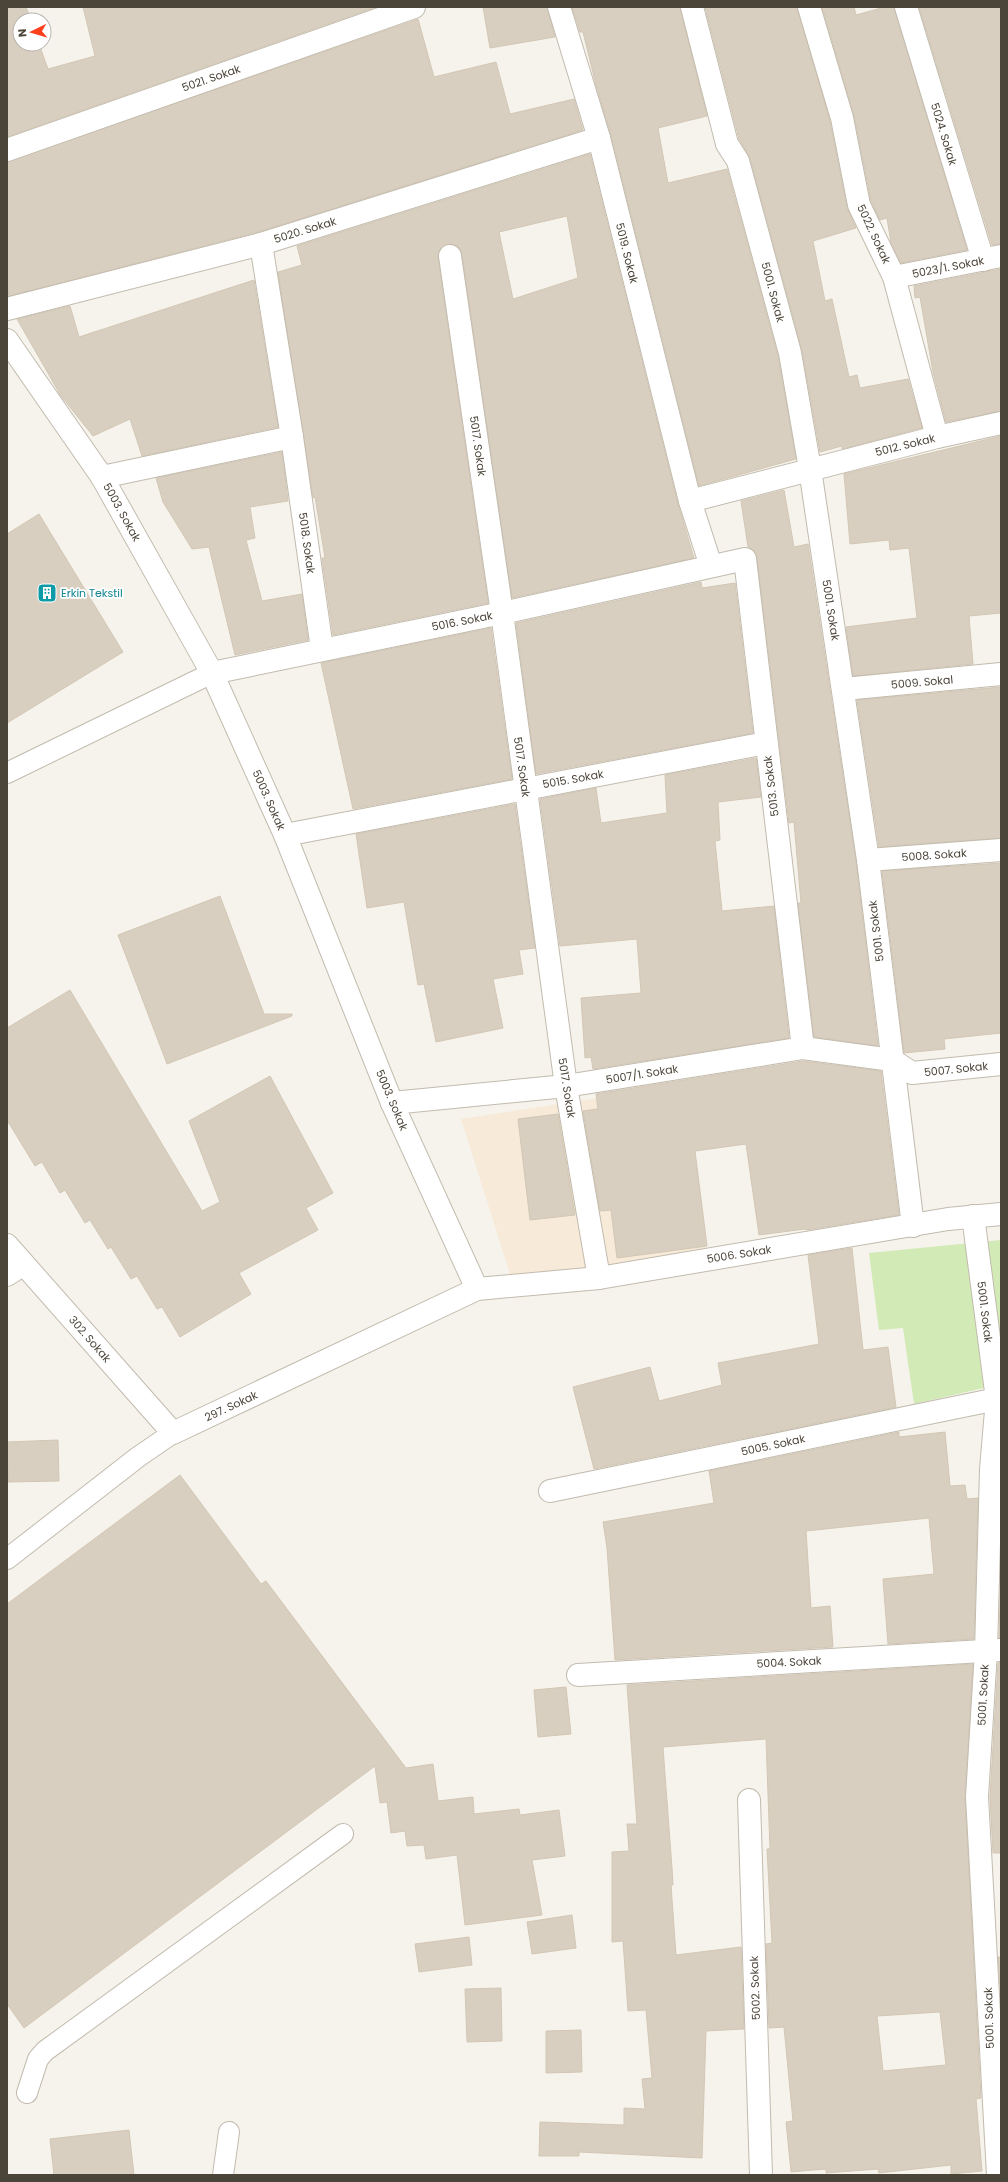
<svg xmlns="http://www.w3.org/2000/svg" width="1008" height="2182" viewBox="0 0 1008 2182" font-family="Poppins,sans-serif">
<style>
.commercial{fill:#f7ead8}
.green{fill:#d2eab5}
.building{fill:#d8cfc1;stroke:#d3c7b4;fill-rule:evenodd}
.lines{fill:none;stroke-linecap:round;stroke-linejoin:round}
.service-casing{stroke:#c2bbae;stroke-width:22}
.minor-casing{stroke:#c2bbae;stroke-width:24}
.tertiary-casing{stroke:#c2bbae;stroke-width:24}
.service{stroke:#fff;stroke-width:20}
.minor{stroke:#fff;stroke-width:22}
.tertiary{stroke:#fff;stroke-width:22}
.labels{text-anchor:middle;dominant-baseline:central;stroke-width:3.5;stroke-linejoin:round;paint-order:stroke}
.street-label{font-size:11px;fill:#4b4439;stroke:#fff}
.culture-label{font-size:11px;fill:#0d838f;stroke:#fff;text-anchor:start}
</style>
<rect width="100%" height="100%" fill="#f6f3ec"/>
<polygon class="commercial" points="679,1088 707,1257 511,1277 461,1119 632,1093"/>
<polygon class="green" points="1001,1240 1001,1384 914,1404 903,1328 879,1330 869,1253"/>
<g class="building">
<polygon points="7,7 26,7 31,20 20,20 20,44 39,44 48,69 95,56 83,7 376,7 7,137"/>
<polygon points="483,7 547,7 555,37 490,48"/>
<polygon points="572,7 680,7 707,116 658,128 668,183 727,169 778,356 796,459 699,486 611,135 596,85 583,32 580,32"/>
<polygon points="705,7 797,7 830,121 847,208 856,228 813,241 825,301 832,299 849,377 857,375 860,388 908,379 922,428 842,449 842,446 820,452 802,350 750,158 739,139"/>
<polygon points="822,7 854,7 856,15 885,7 894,7 967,250 901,263 891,243 887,218 880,220 871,201 854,115"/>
<polygon points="919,7 1001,7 1001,244 992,245"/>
<polygon points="418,19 434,77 496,62 510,114 574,99 583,130 258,232 9,296 7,287 7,162"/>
<path d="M590 154 678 504 694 558 512 598 462 254 460 249 455 245 448 244 439 251 438 258 488 603 333 635 322 558H325L315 497 313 498 278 272 302 265 297 246ZM567 216 578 278 513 299 499 232Z"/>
<polygon points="1001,269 1001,411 946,422 933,372 920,297 915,298 914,286"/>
<polygon points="254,280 278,427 142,456 130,419 93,436 61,396 17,319 70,306 79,337"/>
<polygon points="1001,436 1001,613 969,616 973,664 853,676 846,627 917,618 909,548 890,550 889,540 850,544 844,474"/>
<polygon points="282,452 288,501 250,507 255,538 246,540 262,601 302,594 308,640 235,655 209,547 192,549 163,502 156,478"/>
<polygon points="784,490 794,547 808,544 856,862 878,1046 814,1037 798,903 801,903 794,822 789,823 757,558 754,551 748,547 741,501"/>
<polygon points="39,514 123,652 7,723 7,534"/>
<polygon points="701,582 702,588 735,583 753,733 536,774 516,623"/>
<polygon points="491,628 512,779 353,809 321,663"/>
<polygon points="1001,687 1001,838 879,847 857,700"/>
<polygon points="756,758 761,797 718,802 720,840 715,841 722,911 774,906 789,1038 593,1069 591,1057 585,1058 581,998 641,993 637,939 560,946 540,799 596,788 601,823 667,813 665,775"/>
<polygon points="515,804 535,948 519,950 523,974 493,979 503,1028 436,1042 424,984 418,985 404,902 367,908 356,834"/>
<polygon points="1001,863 1001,1033 944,1039 945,1049 904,1053 882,871"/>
<polygon points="220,896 264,1014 292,1014 292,1016 167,1064 118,935"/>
<polygon points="70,990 202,1211 220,1202 189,1121 270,1076 333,1193 306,1208 318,1230 239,1273 251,1294 180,1337 162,1307 157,1309 137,1276 131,1279 111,1247 108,1249 90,1220 85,1223 65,1190 60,1193 42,1162 35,1166 7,1120 7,1028"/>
<polygon points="803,1061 881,1071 899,1215 806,1230 805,1229 759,1235 746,1144 695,1151 707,1246 617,1258 611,1210 600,1211 583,1111 598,1109 596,1094"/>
<polygon points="558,1114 575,1215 530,1220 518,1119"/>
<polygon points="852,1248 863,1350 888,1347 896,1407 594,1469 573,1387 650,1367 659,1401 722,1385 718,1363 819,1344 808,1255"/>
<polygon points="899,1432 899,1437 945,1432 950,1486 965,1485 967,1499 978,1498 974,1639 888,1644 883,1579 934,1574 929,1518 806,1531 811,1608 830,1606 833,1647 615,1660 607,1548 603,1522 714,1503 709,1471"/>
<polygon points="58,1440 59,1481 8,1482 7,1442"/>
<polygon points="180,1475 261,1584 266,1581 406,1768 433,1764 438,1801 473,1797 474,1814 519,1809 520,1815 559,1810 565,1856 532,1860 542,1915 465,1925 457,1855 426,1859 424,1845 407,1846 405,1831 391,1833 387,1802 380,1803 375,1766 24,2028 7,2004 7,1604"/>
<polygon points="1001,1560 1001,1638 999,1638"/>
<polygon points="1001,1662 1001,1853 993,1853 990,1797 998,1663"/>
<path d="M973 1664 965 1798 981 2098 976 2099 982 2171 951 2174V2165L879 2173 878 2169 826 2173V2169L791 2172 786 2122 793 2121 784 2027 769 2028 766 1944 772 1943 767 1849H770L766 1739 663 1747 672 1868 673 1885H671L676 1955 741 1947 744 2029 706 2031 702 2158 579 2152V2156H539L540 2122 624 2125V2108L645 2109 642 2079 652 2078 646 2010 628 2011 623 1941 612 1942V1852L629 1851 627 1824H637L627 1685ZM940 2012 946 2065 883 2071 877 2016Z"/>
<polygon points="566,1687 571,1734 538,1737 534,1690"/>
<polygon points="572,1915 576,1948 532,1954 527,1922"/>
<polygon points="469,1937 472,1965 419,1972 415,1944"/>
<polygon points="998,1957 1001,1957 1001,2004"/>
<polygon points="501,1988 502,2041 467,2042 465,1989"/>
<polygon points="581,2030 582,2072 546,2073 546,2031"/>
<polygon points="129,2130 134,2175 54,2175 50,2139"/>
</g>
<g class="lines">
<g class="service-casing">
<g id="service">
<polyline points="7,773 212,673"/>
<polyline points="7,1276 24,1265"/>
<polyline points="7,1559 138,1457 173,1433"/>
<polyline points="27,2093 38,2059 45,2051 343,1834"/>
<polyline points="223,2175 229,2132"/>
</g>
</g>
<g class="minor-casing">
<g id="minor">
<polyline points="559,7 599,138 690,501"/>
<polyline points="692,7 727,144 738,161 790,353 810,469 868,860 913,1226"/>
<polyline points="809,7 842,118 859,205 894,277 937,437"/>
<polyline points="906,7 983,260"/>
<polyline points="7,150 414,7"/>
<polyline points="261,244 292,437 322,649"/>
<polyline points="450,256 502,613 566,1086 599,1278"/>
<polyline points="894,277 1001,256"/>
<polyline points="7,309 261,244 599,138"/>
<polyline points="7,340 102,477 212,673 285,835 392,1103 477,1289 599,1278 948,1219 1001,1214"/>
<polyline points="102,477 292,437"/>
<polyline points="711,566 690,501 937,437 1001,423"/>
<polyline points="212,673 502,613 745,559 803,1048"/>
<polyline points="844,689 1001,674"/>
<polyline points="285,835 766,743"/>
<polyline points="868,860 1001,850"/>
<polyline points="392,1103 566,1086 803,1048 892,1060 912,1073 1001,1064"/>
<polyline points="973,1216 997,1399 991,1469 986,1651 977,1797 998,2175"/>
<polyline points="550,1491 997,1399"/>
<polyline points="578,1675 1000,1650"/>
<polyline points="749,1800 761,2175"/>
</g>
</g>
<g class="tertiary-casing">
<polyline id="tertiary" points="7,1245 173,1433 477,1289"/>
</g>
<use href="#service" class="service"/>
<use href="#minor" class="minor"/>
<use href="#tertiary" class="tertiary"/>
</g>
<defs>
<g id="building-square" transform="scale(1)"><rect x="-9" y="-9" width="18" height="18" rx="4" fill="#0f9aa8" stroke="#fff"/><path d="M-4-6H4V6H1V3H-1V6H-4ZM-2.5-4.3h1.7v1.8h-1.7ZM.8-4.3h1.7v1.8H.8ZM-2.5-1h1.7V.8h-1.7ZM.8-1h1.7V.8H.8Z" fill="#fff"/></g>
</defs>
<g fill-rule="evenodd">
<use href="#building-square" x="47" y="593"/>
</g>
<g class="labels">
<g class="street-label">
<text transform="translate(211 78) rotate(-19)">5021. Sokak</text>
<text transform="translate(944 134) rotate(73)">5024. Sokak</text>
<text transform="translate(305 230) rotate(-17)">5020. Sokak</text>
<text transform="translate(874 234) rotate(65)">5022. Sokak</text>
<text transform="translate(627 253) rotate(76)">5019. Sokak</text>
<text transform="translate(948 267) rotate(-11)">5023/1. Sokak</text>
<text transform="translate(773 292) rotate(75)">5001. Sokak</text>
<text transform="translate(905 445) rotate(-14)">5012. Sokak</text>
<text transform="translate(478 446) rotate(82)">5017. Sokak</text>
<text transform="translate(122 512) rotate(61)">5003. Sokak</text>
<text transform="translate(307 543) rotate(82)">5018. Sokak</text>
<text transform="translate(831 610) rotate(81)">5001. Sokak</text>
<text transform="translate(462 621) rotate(-11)">5016. Sokak</text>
<text transform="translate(922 682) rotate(-5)">5009. Sokal</text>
<text transform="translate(522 767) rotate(82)">5017. Sokak</text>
<text transform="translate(573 779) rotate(-10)">5015. Sokak</text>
<text transform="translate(771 786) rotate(-97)">5013. Sokak</text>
<text transform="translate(269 800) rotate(66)">5003. Sokak</text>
<text transform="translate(934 855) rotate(-4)">5008. Sokak</text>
<text transform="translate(876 931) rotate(-97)">5001. Sokak</text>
<text transform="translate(956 1069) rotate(-6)">5007. Sokak</text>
<text transform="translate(642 1074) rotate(-9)">5007/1. Sokak</text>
<text transform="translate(567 1088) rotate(81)">5017. Sokak</text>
<text transform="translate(392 1100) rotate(67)">5003. Sokak</text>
<text transform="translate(739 1254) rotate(-9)">5006. Sokak</text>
<text transform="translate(985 1312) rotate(83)">5001. Sokak</text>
<text transform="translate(90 1339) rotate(49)">302. Sokak</text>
<text transform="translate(231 1406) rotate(-25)">297. Sokak</text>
<text transform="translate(773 1445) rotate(-12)">5005. Sokak</text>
<text transform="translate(789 1662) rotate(-3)">5004. Sokak</text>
<text transform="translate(983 1695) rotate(-87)">5001. Sokak</text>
<text transform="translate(755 1988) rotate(-92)">5002. Sokak</text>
<text transform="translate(989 2018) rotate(-92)">5001. Sokak</text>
</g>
<g class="culture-label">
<text x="61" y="593">Erkin Tekstil</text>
</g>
</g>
<rect width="1008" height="2182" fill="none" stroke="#4b4439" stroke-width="16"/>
<g transform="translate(32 32) rotate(265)"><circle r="19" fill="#ffffff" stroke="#b7b4b0"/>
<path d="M0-3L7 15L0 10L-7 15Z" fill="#fc3f1d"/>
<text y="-6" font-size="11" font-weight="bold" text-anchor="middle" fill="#4b4439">N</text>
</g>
</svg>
